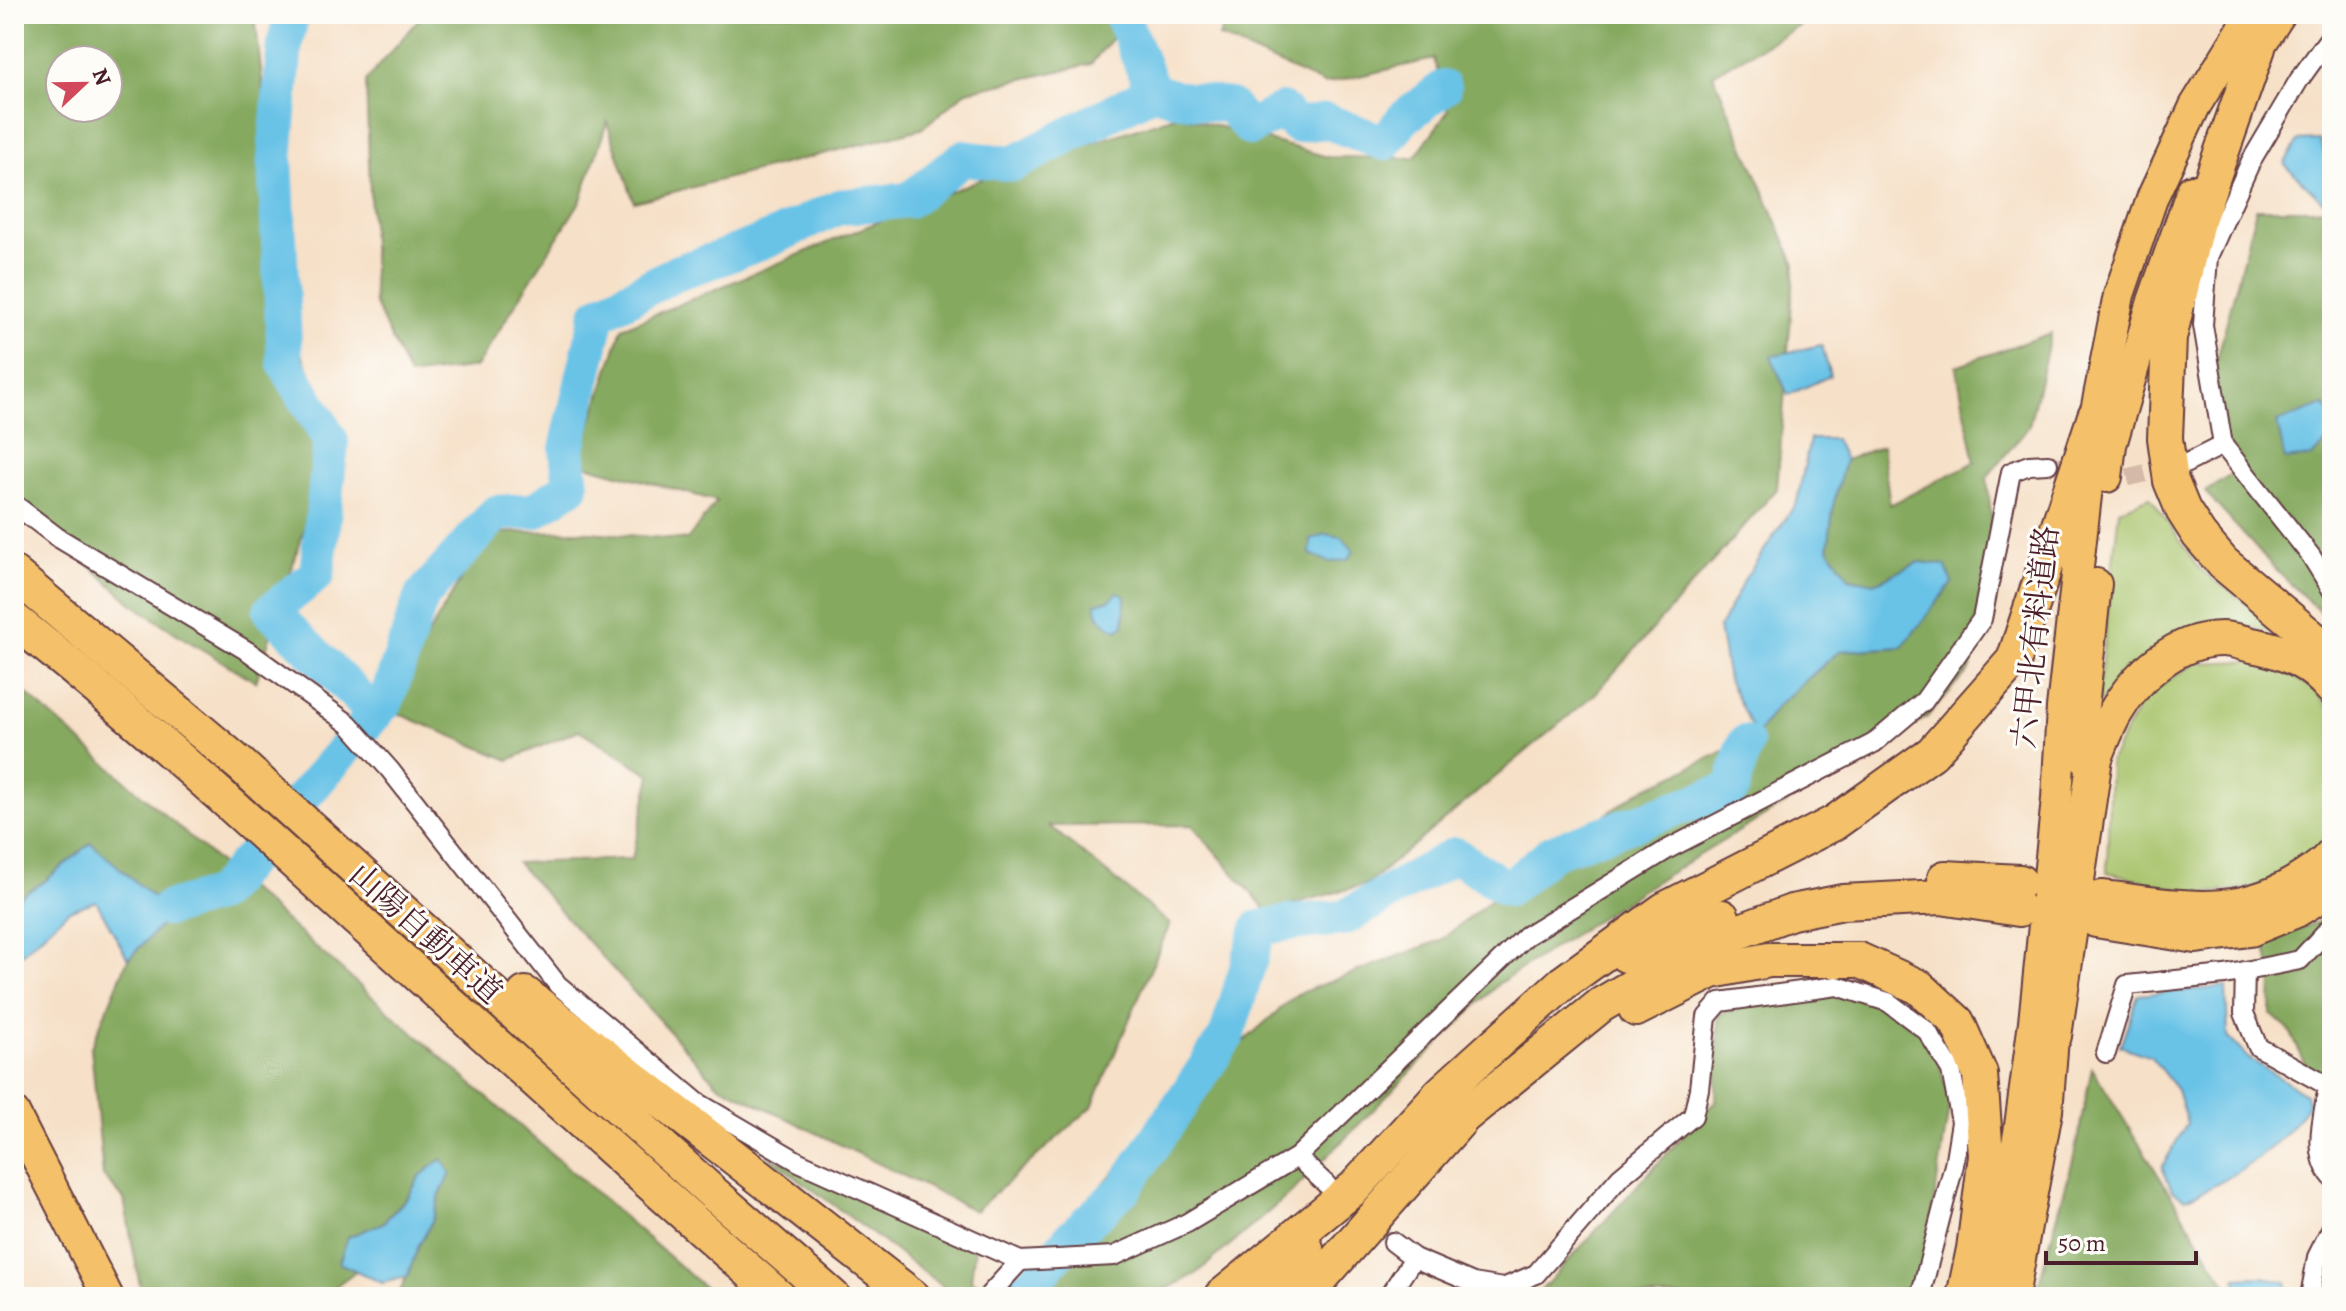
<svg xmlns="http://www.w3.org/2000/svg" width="2346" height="1311" viewBox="0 0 2346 1311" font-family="Alegreya,'Noto Serif JP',serif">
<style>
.green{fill:#a7c36a;stroke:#78714a;stroke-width:2}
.forest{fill:#85a95e;stroke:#686444;stroke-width:2;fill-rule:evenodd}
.water{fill:#69c3e7;stroke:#5a7189;stroke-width:2}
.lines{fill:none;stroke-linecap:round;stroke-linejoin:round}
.river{stroke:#69c3e7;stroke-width:36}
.street-tunnel{stroke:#d4b9a8;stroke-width:18;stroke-dasharray:18 9;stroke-linecap:butt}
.street-casing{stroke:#643c42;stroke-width:22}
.primary-casing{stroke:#643c42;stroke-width:34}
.highway-casing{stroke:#643c42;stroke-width:38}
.street{stroke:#fff;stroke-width:18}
.primary{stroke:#f4c16a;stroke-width:30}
.highway{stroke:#f4c16a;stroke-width:34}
.labels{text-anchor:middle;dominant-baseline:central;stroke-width:6;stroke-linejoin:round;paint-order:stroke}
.street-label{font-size:32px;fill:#4a1f2b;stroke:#fdfcf7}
</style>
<rect width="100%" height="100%" fill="#fdfcf7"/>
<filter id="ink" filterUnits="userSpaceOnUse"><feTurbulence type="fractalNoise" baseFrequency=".0125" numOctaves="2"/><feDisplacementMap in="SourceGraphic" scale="16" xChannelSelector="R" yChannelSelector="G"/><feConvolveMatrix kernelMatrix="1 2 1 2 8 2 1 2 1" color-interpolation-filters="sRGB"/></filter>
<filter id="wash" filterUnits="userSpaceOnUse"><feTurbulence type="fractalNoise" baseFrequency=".006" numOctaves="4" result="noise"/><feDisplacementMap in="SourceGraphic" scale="32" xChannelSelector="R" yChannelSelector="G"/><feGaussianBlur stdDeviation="1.8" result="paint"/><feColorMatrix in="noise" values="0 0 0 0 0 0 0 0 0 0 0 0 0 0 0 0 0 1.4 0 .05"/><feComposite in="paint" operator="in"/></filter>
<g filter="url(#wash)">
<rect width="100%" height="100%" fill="#f6e0c7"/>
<g class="green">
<polygon points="2150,497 2200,569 2287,634 2232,624 2148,655 2097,704 2119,510"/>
<path d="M2252 661C2282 671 2313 681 2330 710 2335 719 2332 822 2332 841L2303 869 2252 888 2199 894 2107 872 2110 760 2146 694 2197 663Z"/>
</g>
<g class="forest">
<path d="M14 14H255L288 326 336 427 256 682 180 636 131 603 14 496ZM60 60H108V108H60Z"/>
<polygon points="423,14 1131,14 1091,64 967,91 921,129 634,202 607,122 581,200 476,367 409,376 374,302 366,81"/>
<polygon points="1229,14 1821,14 1713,74 1795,264 1777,489 1595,694 1367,884 1267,911 1192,825 1049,826 1170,924 1092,1107 975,1211 717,1084 517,863 632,859 651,775 579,730 509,760 385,708 488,533 577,531 687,540 717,501 578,463 622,328 981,179 1178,115 1328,157 1414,158 1448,111 1434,59 1324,84 1219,37"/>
<polygon points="2256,209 2332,209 2332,623 2277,571 2205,492 2234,473 2206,402"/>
<polygon points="2051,333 2029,426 1987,477 1992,525 1971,668 1926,718 1642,890 1498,984 1293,1191 1196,1274 1151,1297 1031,1297 1086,1247 1070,1221 1178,1100 1297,994 1441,940 1537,863 1638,792 1756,736 1776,707 1839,651 1902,647 1951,583 1945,565 1920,562 1875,583 1849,578 1828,548 1834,502 1845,460 1882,446 1890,505 1975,462 1956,366"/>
<polygon points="14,683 715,1297 398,1297 419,1245 433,1219 440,1194 451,1174 420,1176 408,1196 383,1223 348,1237 339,1263 356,1271 321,1297 142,1297 124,1199 103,1176 91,1047 128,959 162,924 91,843 45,881 21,896 14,892"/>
<polygon points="2332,910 2332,1121 2290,1031 2271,1014 2272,975 2265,943 2322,920"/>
<polygon points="1800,984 1859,992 1932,1039 1950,1101 1919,1297 1535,1297 1716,1100 1718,1015"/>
<polygon points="2092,1068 2226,1284 2220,1297 2035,1297 2074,1156"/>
<polygon points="765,1154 975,1247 971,1280 1001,1297 959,1297 953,1294"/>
</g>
<g class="water">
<polygon points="2319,140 2330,165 2324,202 2284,164 2298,141"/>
<polygon points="1822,345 1830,376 1788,395 1771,356"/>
<polygon points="2324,405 2332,417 2330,440 2311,457 2285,460 2277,422"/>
<polygon points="1810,439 1835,439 1845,460 1834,502 1828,548 1849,578 1875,583 1920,562 1945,565 1952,583 1902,647 1839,651 1776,707 1756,736 1728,680 1719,628 1746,577 1797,502"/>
<polygon points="1325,534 1342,537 1354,551 1347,560 1329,562 1310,554 1311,540"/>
<path d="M1118 592 1125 596 1124 625 1117 630C1106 624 1095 618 1096 603L1110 600Z"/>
<polygon points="91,843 167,909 162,924 128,959 96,901 68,911 14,961 14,905 21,896 45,881"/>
<path d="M2226 987 2228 1037 2247 1057 2305 1094 2309 1104C2279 1149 2234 1179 2185 1199L2172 1190 2162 1167 2187 1123 2177 1090 2151 1057 2120 1046 2138 995Z"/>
<polygon points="442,1159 451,1174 440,1194 433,1219 419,1245 407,1277 382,1283 339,1263 348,1237 383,1223 408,1197 420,1176"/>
<polygon points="2263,1277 2287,1282 2285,1297 2239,1297 2236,1278"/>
</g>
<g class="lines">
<g class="river">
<polyline points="292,14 285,42 275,159 285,363 331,441 317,574 271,611 375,714"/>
<polyline points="1153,91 1175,98 1230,106 1250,128 1282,110 1296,125 1326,121 1384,143 1404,118 1443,88"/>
<polyline points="167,909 219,894 386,701 422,596 496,513 534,511 571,486 567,449 598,314 678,272 718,259 770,239 839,207 909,200 963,158 1013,164 1153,91 1121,14"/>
<polyline points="1011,1297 1035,1281 1070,1238 1124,1188 1227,1035 1259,928 1288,923 1344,918 1455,855 1508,889 1552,852 1732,789 1745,743"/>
</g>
</g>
</g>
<g filter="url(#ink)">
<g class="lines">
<polyline class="street-tunnel" points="2048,464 2125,478 2176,466"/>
<g class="street-casing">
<g id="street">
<polyline points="2223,445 2311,556 2332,590"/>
<polyline points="2183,465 2223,445 2203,325 2208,257 2251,161 2299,80 2332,34"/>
<polyline points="14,504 57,537 249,652 349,724 390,770 558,985 697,1102 799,1162 1020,1261 989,1295"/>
<path d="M2245 971 2244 1013 2258 1047 2328 1086C2324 1114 2311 1153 2332 1177"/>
<polyline points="2106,1053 2127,985 2225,975 2300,960 2332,925"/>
<polyline points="1297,1157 1327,1185"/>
<polyline points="1414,1258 1473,1283 1503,1288 1536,1274 1620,1177 1693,1116 1699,1089 1707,1017 1720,1002 1837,986 1888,1002 1927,1031 1951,1070 1961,1122 1954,1165 1920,1297"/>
<polyline points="1020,1261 1114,1256 1187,1223 1297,1157 1526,936 1668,849 1874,743 1924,701 1982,619 2011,472 2029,465 2048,464"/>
<polyline points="1388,1297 1414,1258 1393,1242"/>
<polyline points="2310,1297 2317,1257 2332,1227"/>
</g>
</g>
<g class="primary-casing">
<g id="primary">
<polyline points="2246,70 2258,48 2280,14"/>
<polyline points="2107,477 2111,445 2153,301 2192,190"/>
<polyline points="2078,755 2096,584"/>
<polyline points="14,1113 108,1297"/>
<polyline points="1988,1297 2019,1133 2034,1022 2057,799 2062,708 2095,416 2119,295 2153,196 2195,106 2252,14"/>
<polyline points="2013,1297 2047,1111 2055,1014"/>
</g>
</g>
<g class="highway-casing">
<g id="highway">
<polyline points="2258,48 2196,225 2169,338 2165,438 2171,481 2183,510 2199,535 2223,563 2322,646 2332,656"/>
<polyline points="14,574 241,765 713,1193 833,1297"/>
<path d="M14 620C134 715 247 819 360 922 499 1048 638 1174 779 1297"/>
<polyline points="1945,878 2020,882"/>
<path d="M2102 898C2175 906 2238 923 2304 878 2315 871 2324 865 2332 855"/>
<polyline points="2096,920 2196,936 2250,929 2296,910 2332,888"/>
<polyline points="1626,955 1674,934 1722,917"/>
<polyline points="525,994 913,1297"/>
<polyline points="1636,1009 1712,971 1769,960 1859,960 1919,987 1957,1022 1980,1074 1986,1156 1974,1249 1964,1297"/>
<path d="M2054 1036 2095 758C2101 743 2107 727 2115 713 2136 676 2176 639 2222 639 2232 639 2243 643 2252 645 2285 651 2310 662 2332 688"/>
<polyline points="1221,1297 1354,1188 1441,1093 1563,983 1664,910 1834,823 1932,753 2014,660 2095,416"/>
<polyline points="1266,1297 1306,1248"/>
<polyline points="1304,1297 1464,1116 1601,1005 1705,944 1792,912 1843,902 1941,897 2019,909"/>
</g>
</g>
<use href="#street" class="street"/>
<use href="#primary" class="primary"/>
<use href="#highway" class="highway"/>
</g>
</g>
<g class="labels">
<g class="street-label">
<text transform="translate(2035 637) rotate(-84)">六甲北有料道路</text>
<text transform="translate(426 933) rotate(42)">山陽自動車道</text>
</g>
</g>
<rect width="2346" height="1311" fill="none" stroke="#fdfcf7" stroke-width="48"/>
<g transform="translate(84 84) rotate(68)"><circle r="38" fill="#fdfcf7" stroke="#b5a4a5" stroke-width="2"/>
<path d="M0-6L14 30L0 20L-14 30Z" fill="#d1495b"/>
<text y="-12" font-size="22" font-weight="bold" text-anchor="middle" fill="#4a1f2b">N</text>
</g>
<path d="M2046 1251v12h150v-12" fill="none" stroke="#4a1f2b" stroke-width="4"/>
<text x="2058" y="1251" font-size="24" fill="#4a1f2b" stroke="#fdfcf7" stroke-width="6" paint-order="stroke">50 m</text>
</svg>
